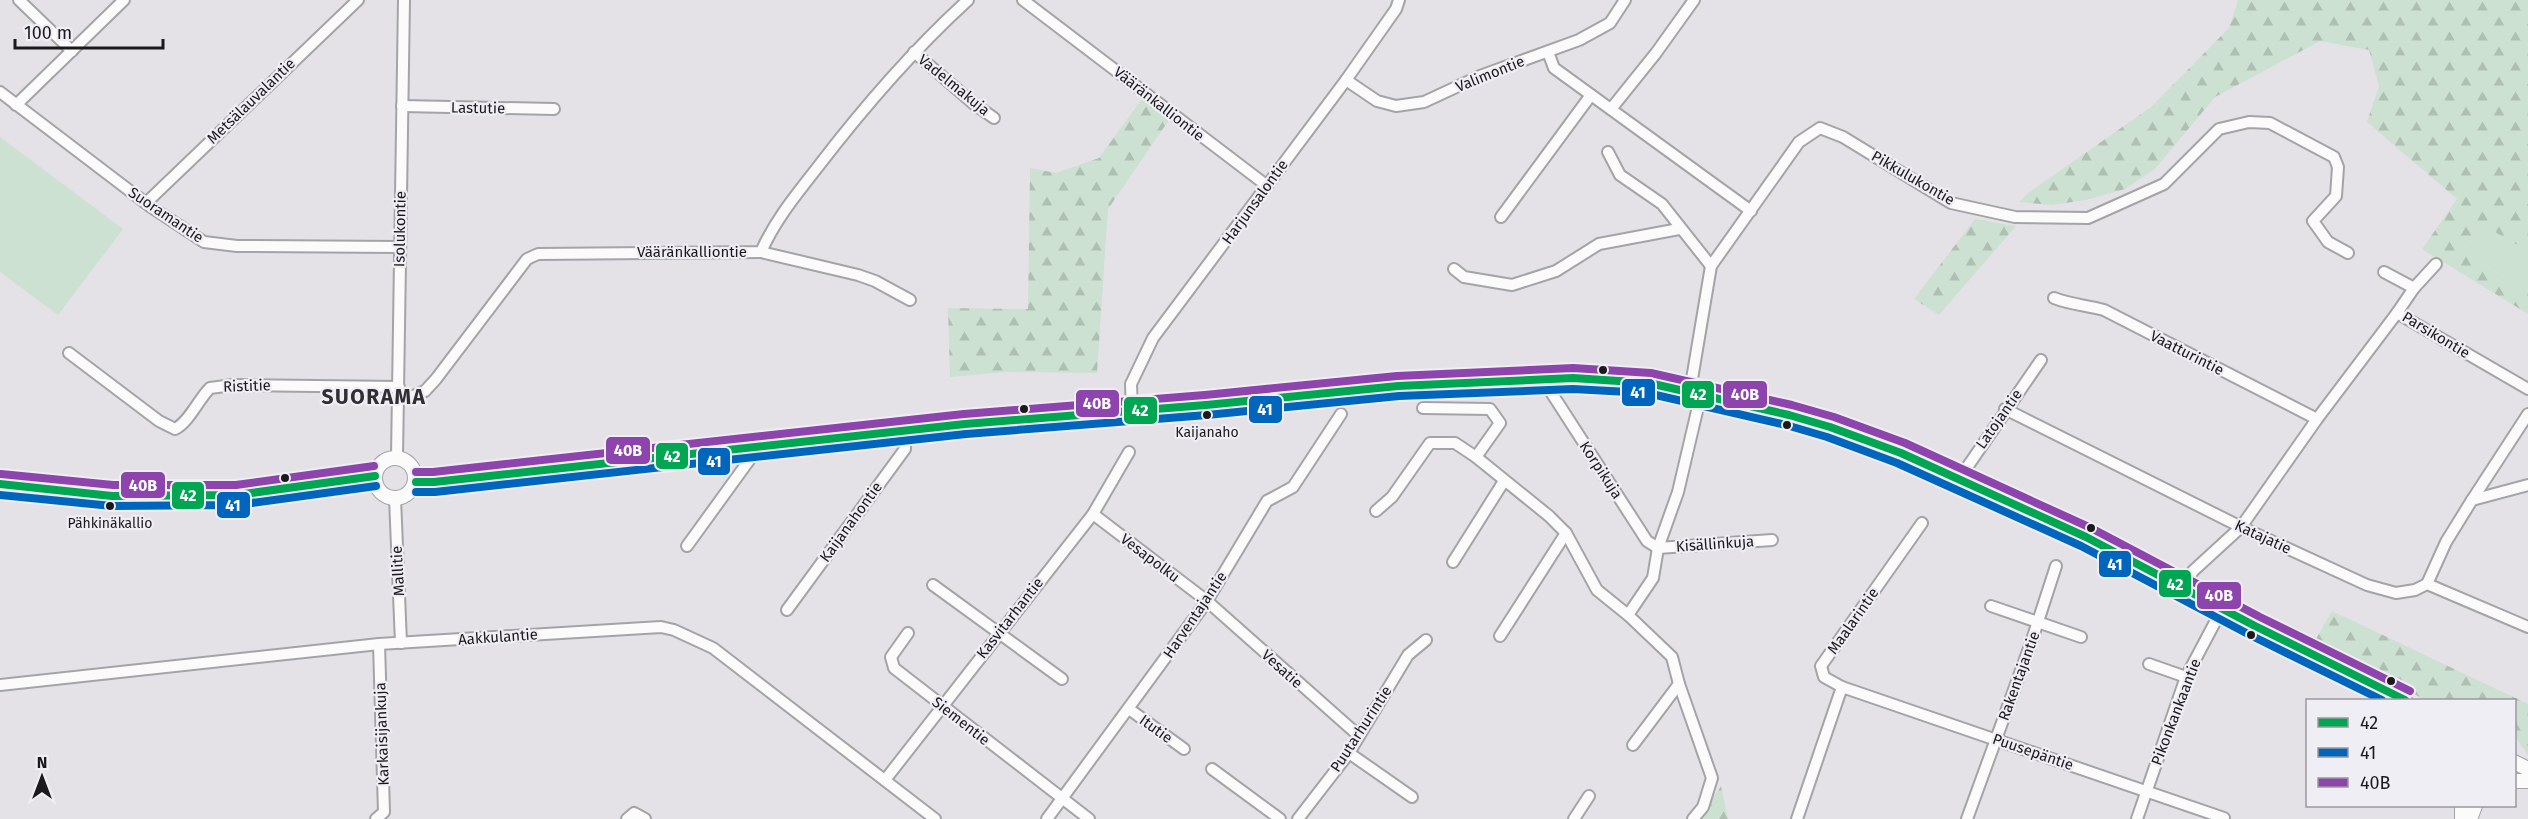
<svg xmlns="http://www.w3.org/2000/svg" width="2528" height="819" viewBox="0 0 2528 819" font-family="'Fira Sans',sans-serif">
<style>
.forest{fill:url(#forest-firs)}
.green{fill:#cce1d1}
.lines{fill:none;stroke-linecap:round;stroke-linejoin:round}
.minor-casing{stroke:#a4a3a6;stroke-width:14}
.major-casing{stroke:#a4a3a6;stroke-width:16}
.minor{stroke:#fbfbfb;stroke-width:10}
.major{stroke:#fbfbfb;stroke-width:14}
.bus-1-casing{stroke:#f0eef5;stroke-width:12}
.bus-2-casing{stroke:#f0eef5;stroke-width:12}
.bus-3-casing{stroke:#f0eef5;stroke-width:12}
.bus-1{stroke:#00a651;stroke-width:8}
.bus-2{stroke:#0065bd;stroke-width:8}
.bus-3{stroke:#8e44ad;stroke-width:8}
.bus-dot{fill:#1a191c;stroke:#f0eef5;stroke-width:2}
.labels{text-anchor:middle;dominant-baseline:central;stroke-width:4.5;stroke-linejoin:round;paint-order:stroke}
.bus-label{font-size:14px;fill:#1a191c;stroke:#f0eef5}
.street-label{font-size:15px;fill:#1a191c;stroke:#f0eef5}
.district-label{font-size:21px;font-weight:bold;letter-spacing:1.5px;fill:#302e33;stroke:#f0eef5}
.line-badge{stroke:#f0eef5;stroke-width:2}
.badge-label{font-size:16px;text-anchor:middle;font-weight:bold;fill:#fff}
</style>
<defs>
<pattern id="forest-firs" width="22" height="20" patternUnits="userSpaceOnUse" patternTransform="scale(1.5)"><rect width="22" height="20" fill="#cce1d1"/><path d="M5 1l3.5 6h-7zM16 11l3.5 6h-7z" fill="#afc0b3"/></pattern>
</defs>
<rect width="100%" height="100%" fill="#e4e2e6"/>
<g class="forest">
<polygon points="2238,0 2528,0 2528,251 2484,226 2461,252 2528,290 2528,314 2422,249 2457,199 2367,122 2379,86 2369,50 2320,41 2215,97 2155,169 2125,189 2086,200 2052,205 2019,202 2028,193 2151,107 2229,28"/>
<polygon points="1142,99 1169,120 1108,209 1097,373 1006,372 950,377 948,308 1028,309 1030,168 1056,173 1099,158"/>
<polygon points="1975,219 2016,226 1939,315 1914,299"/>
<polygon points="2332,611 2528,704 2528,755 2515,737 2514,700 2425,700 2316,639"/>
<polygon points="1721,786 1728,819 1698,819"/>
</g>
<g class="green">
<polygon points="0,137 123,229 58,315 0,272"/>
<polygon points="2484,226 2528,251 2528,290 2461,252"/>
</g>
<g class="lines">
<g class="minor-casing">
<g id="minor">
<polyline points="19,0 72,51"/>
<polyline points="1023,0 1266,185"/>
<polyline points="914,52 974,104 994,118"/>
<polyline points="1548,52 1554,68 1751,211"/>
<polyline points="1346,80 1377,101 1396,106 1424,102 1480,76 1579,40 1610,23 1625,0"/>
<polyline points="0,92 151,207 204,242 237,246 399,247"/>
<polyline points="16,105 124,0"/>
<polyline points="402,106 554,109"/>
<polyline points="1611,109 1656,53 1694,0"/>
<polyline points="1608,152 1620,175 1662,204 1711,266"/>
<polyline points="146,203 358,0"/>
<polyline points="1501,217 1591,95"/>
<polyline points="761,252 858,275 875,281 910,300"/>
<polyline points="2436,264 2414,288 2397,313 2528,389"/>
<polyline points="1454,269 1464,277 1512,285 1556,271 1599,244 1679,229"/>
<polyline points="2384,272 2414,288"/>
<path d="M2054 298C2072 305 2086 305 2104 310L2317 419"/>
<path d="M69 353 159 421 175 429C189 422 198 400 210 388L233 385 399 387"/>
<polyline points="1549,389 1647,541 1658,548 1772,540"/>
<polyline points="1690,391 1711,266 1799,142 1820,128 1843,137 1951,203 2015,217 2088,218 2164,184 2219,129 2249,122 2270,123 2334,157 2338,167 2336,196 2313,221 2328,242 2348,253"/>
<path d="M399 397H411L425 391 436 379 527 259 538 254 761 252C775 220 796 195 817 168 863 108 912 51 968 0"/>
<polyline points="1423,408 1490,409 1500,423 1476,457"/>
<polyline points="2005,409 2241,527 2367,585 2396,593 2415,590 2427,584 2528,627"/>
<polyline points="1132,411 1131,384 1153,338 1346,80 1396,9 1399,0"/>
<polyline points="397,457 404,0"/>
<polyline points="1959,479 2041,360"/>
<polyline points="395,498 401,643"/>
<polyline points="2472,500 2528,414"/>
<polyline points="1376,511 1392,497 1430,443 1455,443 1476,457 1549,516 1566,533 1597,590 1628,615"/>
<polyline points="1093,514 1207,601 1358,735"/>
<polyline points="687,546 758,448"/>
<polyline points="1453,562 1504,481"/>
<polyline points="2427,584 2446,542 2472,500 2528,485"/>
<polyline points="933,585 1062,679"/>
<polyline points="2183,587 2193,571 2241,527 2317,419 2397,313"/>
<polyline points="1991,606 2081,637"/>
<polyline points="787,610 905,449 906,432"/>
<polyline points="908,633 891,657 894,668 1089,819"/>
<polyline points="1500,636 1566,533"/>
<polyline points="2149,664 2186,677"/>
<polyline points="0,685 379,644 661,627 674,630 713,648 935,819"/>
<polyline points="1842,687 2224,818"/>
<polyline points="1129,709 1184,749"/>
<polyline points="1633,745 1679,684"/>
<polyline points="1349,753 1412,797"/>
<polyline points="1212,769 1280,819"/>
<polyline points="885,780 1093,514 1129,452"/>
<polyline points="376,819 384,812 379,644"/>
<polyline points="627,819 634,813 645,819"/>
<polyline points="1047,819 1207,601 1267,501 1293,487 1341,414"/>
<polyline points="1298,819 1349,753 1408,655 1426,640"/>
<polyline points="1574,819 1589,796"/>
<polyline points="1693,819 1703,807 1712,778 1679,684 1672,657 1628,615 1653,578 1658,548 1678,492 1701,394"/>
<polyline points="1797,819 1842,687 1824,677 1821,666 1922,523"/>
<polyline points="1967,819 2031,643 2056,566"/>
<polyline points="2137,819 2186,677 2222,609"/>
</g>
</g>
<g class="major-casing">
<g id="major">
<circle cx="395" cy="478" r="20"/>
<polyline points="416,482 434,482 965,424 1206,405 1398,386 1573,378 1649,383 1789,415 1830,427 1901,453 2086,537 2255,626 2405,700"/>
<polyline points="0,484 112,496 237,495 375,476"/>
<polyline points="2514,762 2528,769"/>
<polyline points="2514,781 2528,781"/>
<polyline points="2462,806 2462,819"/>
<polyline points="2470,819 2475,806"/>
</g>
</g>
<use href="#minor" class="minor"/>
<use href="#major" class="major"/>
<g class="bus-1-casing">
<g id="bus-1">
<polyline points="416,482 434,482 965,424 1206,405 1398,386 1573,378 1649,383 1789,415 1830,427 1901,453 2086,537 2255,626 2405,700"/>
<polyline points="0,484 112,496 237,495 375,476"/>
</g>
</g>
<g class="bus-2-casing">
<g id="bus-2">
<polyline points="416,492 435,492 966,434 1207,415 1399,396 1573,389 1647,393 1786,425 1827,437 1897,463 2081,546 2250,635 2382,700"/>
<polyline points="0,495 112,506 237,505 376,486"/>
</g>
</g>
<g class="bus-3-casing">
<g id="bus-3">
<polyline points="416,472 433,472 964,414 1205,395 1397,376 1573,368 1651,373 1792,405 1834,417 1905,443 2091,528 2260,617 2410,691"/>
<polyline points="1,474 113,485 236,485 374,466"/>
</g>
</g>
<use href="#bus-1" class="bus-1"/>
<use href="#bus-2" class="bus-2"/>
<use href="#bus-3" class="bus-3"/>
</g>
<g class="bus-dot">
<circle cx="1603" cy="370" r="5"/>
<circle cx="1024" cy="409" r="5"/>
<circle cx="1207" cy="415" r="5"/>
<circle cx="1787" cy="425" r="5"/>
<circle cx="285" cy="478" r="5"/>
<circle cx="110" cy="506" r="5"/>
<circle cx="2091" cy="528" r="5"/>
<circle cx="2251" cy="635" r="5"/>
<circle cx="2391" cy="681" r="5"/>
</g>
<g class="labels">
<g class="bus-label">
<text x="1207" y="432">Kaijanaho</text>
<text x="110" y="523">Pähkinäkallio</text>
</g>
<g class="street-label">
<text transform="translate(1490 74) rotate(-22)">Valimontie</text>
<text transform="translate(954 85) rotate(39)">Vadelmakuja</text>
<text transform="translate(251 101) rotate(-44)">Metsälauvalantie</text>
<text transform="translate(1159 104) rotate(38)">Vääränkalliontie</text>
<text transform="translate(478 108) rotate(1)">Lastutie</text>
<text transform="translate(1913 178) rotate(30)">Pikkulukontie</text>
<text transform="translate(1255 202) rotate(-54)">Harjunsalontie</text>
<text transform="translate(166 215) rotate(34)">Suoramantie</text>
<text transform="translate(400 229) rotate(-89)">Isolukontie</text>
<text x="692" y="252">Vääränkalliontie</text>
<text transform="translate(2436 335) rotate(31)">Parsikontie</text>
<text transform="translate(2187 353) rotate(27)">Vaatturintie</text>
<text transform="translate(247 386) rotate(-2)">Ristitie</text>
<text transform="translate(1999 419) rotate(-55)">Latojantie</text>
<text transform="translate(1601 470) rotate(57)">Korpikuja</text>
<text transform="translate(851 522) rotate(-54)">Kaijanahontie</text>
<text transform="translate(2263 537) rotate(25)">Katajatie</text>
<text transform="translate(1715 544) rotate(-4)">Kisällinkuja</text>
<text transform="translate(1150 558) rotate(37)">Vesapolku</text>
<text transform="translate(398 571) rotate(-93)">Mallitie</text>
<text transform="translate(1195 615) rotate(-56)">Harventajantie</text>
<text transform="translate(1010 618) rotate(-52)">Kasvitarhantie</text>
<text transform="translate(1853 621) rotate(-55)">Maalarintie</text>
<text transform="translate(498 637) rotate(-4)">Aakkulantie</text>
<text transform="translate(1282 669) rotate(42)">Vesatie</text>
<text transform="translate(2019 676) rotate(-70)">Rakentajantie</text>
<text transform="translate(2176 712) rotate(-69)">Pikonkankaantie</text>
<text transform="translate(961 721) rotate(38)">Siementie</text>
<text transform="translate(1156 729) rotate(36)">Itutie</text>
<text transform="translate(1361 729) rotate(-57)">Puutarhurintie</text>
<text transform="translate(382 734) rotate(-92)">Karkaisijankuja</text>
<text transform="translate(2033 752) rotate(19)">Puusepäntie</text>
</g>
<g class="district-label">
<text x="374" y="397">SUORAMA</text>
</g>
</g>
<g class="line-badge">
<rect x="1621" y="378" width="35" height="29" rx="6" fill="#0065bd"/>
<rect x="1681" y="380" width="34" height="29" rx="6" fill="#00a651"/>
<rect x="1722" y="380" width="46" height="29" rx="6" fill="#8e44ad"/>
<rect x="1075" y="389" width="45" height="29" rx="6" fill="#8e44ad"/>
<rect x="1248" y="395" width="35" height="29" rx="6" fill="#0065bd"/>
<rect x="1123" y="396" width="35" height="29" rx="6" fill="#00a651"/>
<rect x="605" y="436" width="46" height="29" rx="6" fill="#8e44ad"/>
<rect x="655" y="442" width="34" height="28" rx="6" fill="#00a651"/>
<rect x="697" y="447" width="34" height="29" rx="6" fill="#0065bd"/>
<rect x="120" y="471" width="46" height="28" rx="6" fill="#8e44ad"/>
<rect x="171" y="481" width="34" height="29" rx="6" fill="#00a651"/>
<rect x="216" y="491" width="35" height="28" rx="6" fill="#0065bd"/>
<rect x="2098" y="550" width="34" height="28" rx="6" fill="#0065bd"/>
<rect x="2158" y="569" width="34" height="29" rx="6" fill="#00a651"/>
<rect x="2196" y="581" width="46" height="29" rx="6" fill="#8e44ad"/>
</g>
<g class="badge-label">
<text x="1638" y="398">41</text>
<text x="1698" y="400">42</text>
<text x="1745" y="400">40B</text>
<text x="1097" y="409">40B</text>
<text x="1265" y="415">41</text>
<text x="1140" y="416">42</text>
<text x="628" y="456">40B</text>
<text x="672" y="462">42</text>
<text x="714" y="467">41</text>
<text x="143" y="491">40B</text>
<text x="188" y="501">42</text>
<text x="233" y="511">41</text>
<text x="2115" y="570">41</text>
<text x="2175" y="590">42</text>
<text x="2219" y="601">40B</text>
</g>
<rect x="2306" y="699" width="210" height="108" fill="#f0eef5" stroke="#9a999e" stroke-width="1.5"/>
<rect x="2318" y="718" width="30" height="9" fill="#00a651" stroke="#9a999e" stroke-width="1.5"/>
<text x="2360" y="729" font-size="18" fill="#1a191c">42</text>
<rect x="2318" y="748" width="30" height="9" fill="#0065bd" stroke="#9a999e" stroke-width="1.5"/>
<text x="2360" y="759" font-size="18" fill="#1a191c">41</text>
<rect x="2318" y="778" width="30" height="9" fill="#8e44ad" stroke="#9a999e" stroke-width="1.5"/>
<text x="2360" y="789" font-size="18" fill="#1a191c">40B</text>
<g transform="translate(42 777)" stroke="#f0eef5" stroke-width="4.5" paint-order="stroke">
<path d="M0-4.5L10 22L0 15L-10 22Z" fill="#1a191c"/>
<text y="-9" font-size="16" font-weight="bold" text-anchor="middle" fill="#1a191c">N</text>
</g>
<path d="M15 39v9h148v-9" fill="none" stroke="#1a191c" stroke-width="3"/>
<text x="24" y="39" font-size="18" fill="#1a191c" stroke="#f0eef5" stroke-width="4.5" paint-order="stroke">100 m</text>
</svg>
